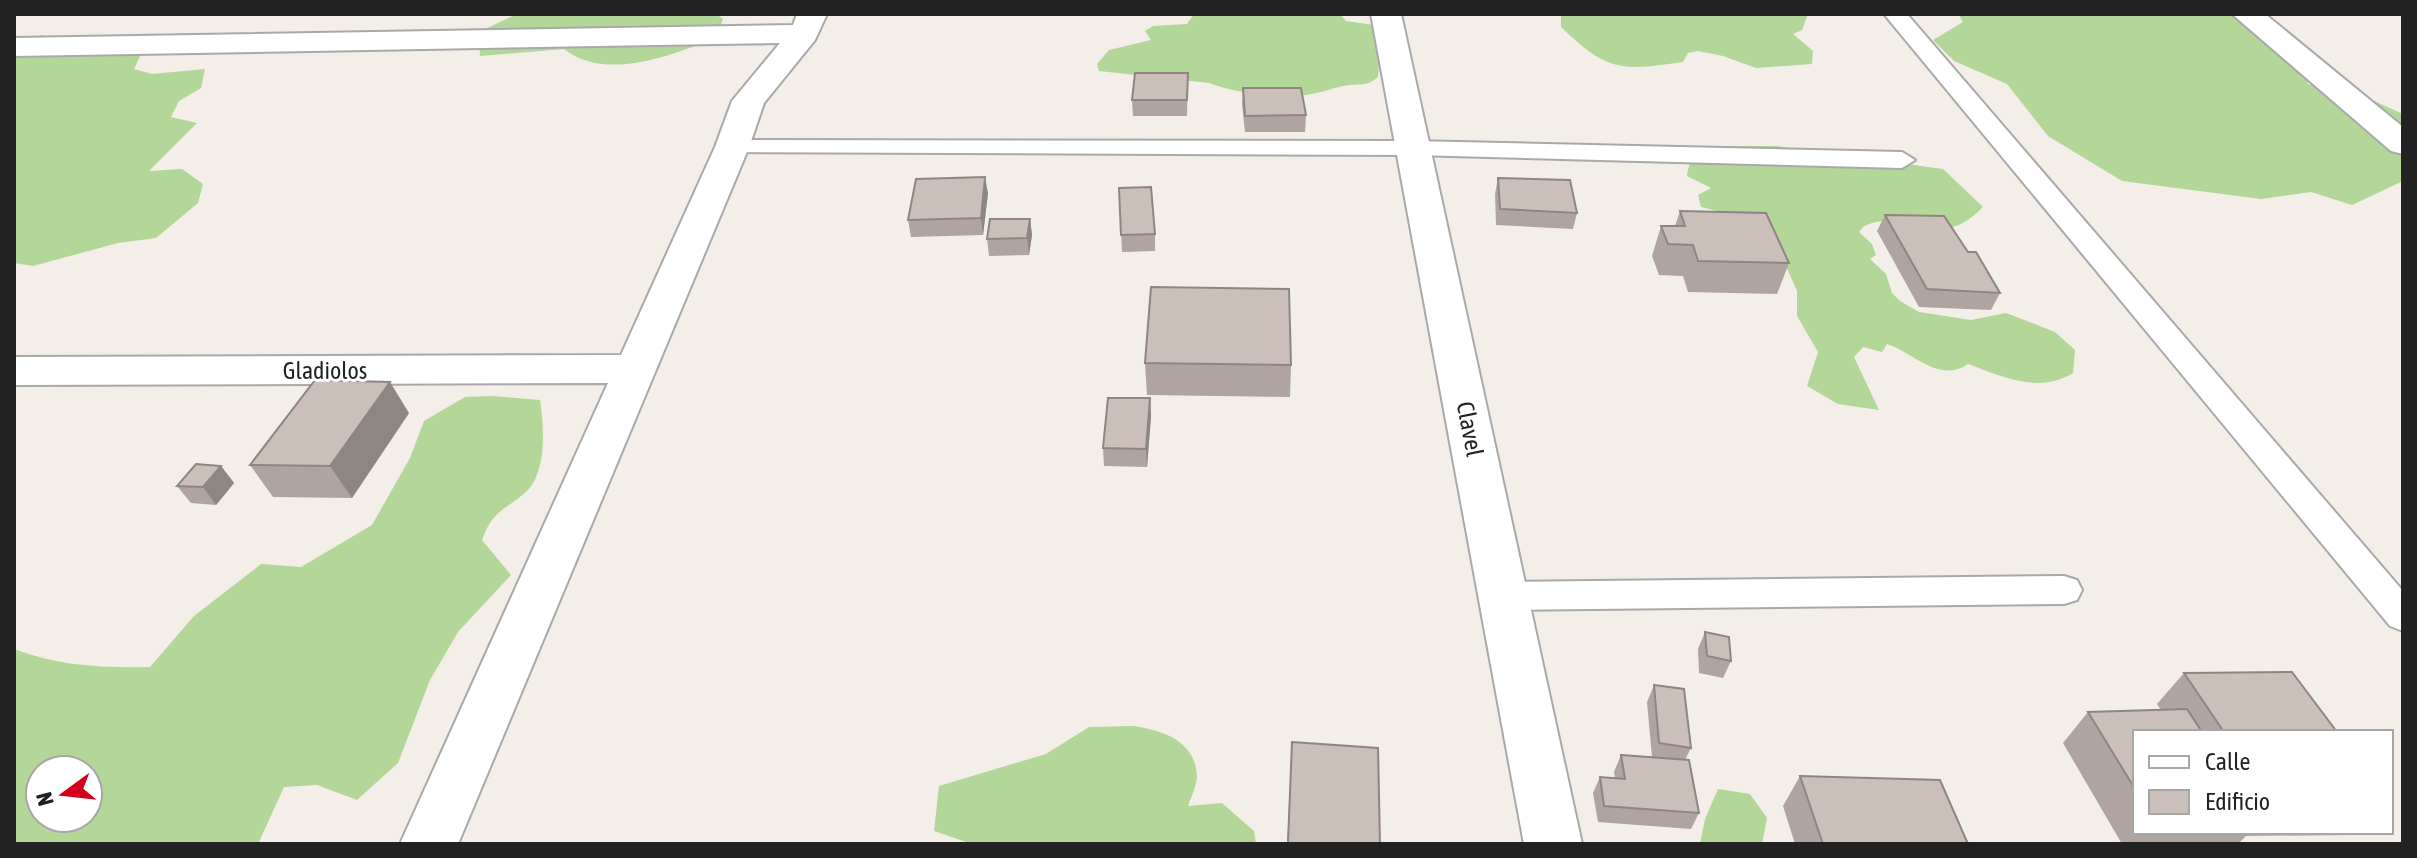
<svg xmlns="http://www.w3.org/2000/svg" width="2417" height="858" viewBox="0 0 2417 858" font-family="'Asap Condensed',sans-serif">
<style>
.forest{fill:#b3d699;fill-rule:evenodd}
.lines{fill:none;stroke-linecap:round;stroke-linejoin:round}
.service-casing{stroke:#a9a9a9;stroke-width:4}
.minor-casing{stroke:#a9a9a9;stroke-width:4}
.service{fill:#fff;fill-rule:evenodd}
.minor{fill:#fff;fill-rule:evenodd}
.wall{fill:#afa4a0}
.shaded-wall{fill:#8e8682}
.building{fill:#cbbfba;stroke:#8e8682;stroke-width:2}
.labels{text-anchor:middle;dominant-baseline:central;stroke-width:6;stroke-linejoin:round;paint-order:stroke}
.street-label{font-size:24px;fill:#222;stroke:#fff}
</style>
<rect width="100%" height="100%" fill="#f3eee8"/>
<g class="forest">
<path d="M517 14H716L723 19 716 38C672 55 606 82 564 49L480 56 479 32Z"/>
<path d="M1194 14H1340L1346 21 1374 25 1380 52 1378 77C1367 86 1362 84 1349 85 1334 87 1319 94 1305 95 1274 97 1238 94 1209 83L1099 71 1097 64 1109 50 1151 40 1145 31 1153 26 1187 24Z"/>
<path d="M1561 14H1808L1802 30 1793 34 1813 51 1812 64 1756 68 1723 56 1698 51 1688 53 1683 62C1620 71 1608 72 1561 27Z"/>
<polygon points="1958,14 2256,14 2318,69 2307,84 2350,90 2403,114 2403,181 2352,205 2311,192 2261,199 2122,181 2048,136 2007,84 1954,61 1933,40 1963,22"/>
<polygon points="43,35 78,52 141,54 134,69 152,74 205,69 201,88 179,101 171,117 197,123 149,171 182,169 203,184 198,203 156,238 118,243 33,266 14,263 14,42"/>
<path d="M1744 146H1777L1943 169 1983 207C1935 256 1909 206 1864 226L1859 232 1872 244 1876 255 1870 259 1886 274 1892 293 1900 301 1919 312 1971 320 2006 313 2055 332 2075 350 2073 373C2039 394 2003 377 1968 364 1940 384 1914 353 1887 344L1882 352 1863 347 1854 357 1879 410 1838 404 1807 386 1818 352 1797 316V291L1780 252 1725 213 1701 207 1698 195 1711 188 1687 176C1690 144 1718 147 1744 146Z"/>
<path d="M492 396 540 400C544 426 547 471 527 491 505 511 493 509 482 540L511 575 458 632 430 680 398 763 357 800 317 785 284 787 258 844H14V649C58 666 103 668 150 667L194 616 261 564 301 567 372 525 410 458 424 421 465 397ZM88 770V818H40V770Z"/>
<path d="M1134 726C1163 731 1195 740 1197 776 1197 785 1191 797 1188 806L1222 803 1254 831 1256 844H972L934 831 939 786 1046 754 1089 727Z"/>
<polygon points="1718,789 1750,794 1767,818 1762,844 1700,844 1705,819"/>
</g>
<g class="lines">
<g class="service-casing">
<g id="service">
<polygon points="1884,14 1907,14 2403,591 2403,631 2390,626"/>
<polygon points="732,140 1413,141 1902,152 1915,160 1902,168 1413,155 723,152 720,147 723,142"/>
<polygon points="2064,576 2077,580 2082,590 2077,600 2064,604 1503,610 1490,606 1485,596 1490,586 1503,582"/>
</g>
</g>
<g class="minor-casing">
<g id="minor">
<polygon points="797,14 827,14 815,40 764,103 749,147 458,844 400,844 608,383 14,385 14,357 621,355 715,147 732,101 780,43 14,56 14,38 793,25"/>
<polygon points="1371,14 1401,14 1582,844 1524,844"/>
<polygon points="2232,14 2265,14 2403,127 2403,154 2391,151"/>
</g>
</g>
<use href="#service" class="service"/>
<use href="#minor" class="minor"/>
</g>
<g class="wall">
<polygon points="1188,73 1187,116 1133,116 1132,100"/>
<polygon points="1243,88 1306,115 1305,132 1245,132 1242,104"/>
<polygon points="1498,178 1577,213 1573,229 1496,225 1495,194"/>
<polygon points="1119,188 1155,234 1155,251 1122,252"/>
<polygon points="988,193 983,235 911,237 908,220"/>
<polygon points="1680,211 1789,263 1777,294 1688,292 1683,276 1659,275 1652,256 1661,226 1675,226"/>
<polygon points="1885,215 1968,252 2000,293 1991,310 1919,307 1877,231"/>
<polygon points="1030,219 1032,235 1029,255 989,256 987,239"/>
<polygon points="1145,363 1291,365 1290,397 1147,395"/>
<polygon points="1150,398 1151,416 1147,467 1104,466 1103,448"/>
<polygon points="409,413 352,498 273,497 250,465"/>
<polygon points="221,466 234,483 216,505 191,503 177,486"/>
<polygon points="1705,632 1731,661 1723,678 1699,673 1698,649"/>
<polygon points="2184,673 2337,732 2135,732 2135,832 2359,832 2355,835 2246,836 2238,844 2122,844 2063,743 2088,712 2161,710 2157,704"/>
<polygon points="1654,685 1691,748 1685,760 1699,813 1691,829 1598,822 1593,793 1600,777 1615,778 1614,772 1621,755 1652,757 1647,702"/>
<polygon points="1292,742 1380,844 1287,844"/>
<polygon points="1800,776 1968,844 1795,844 1783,806"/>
</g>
<g class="shaded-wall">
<polygon points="985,177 988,193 983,235 981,218"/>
<polygon points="1030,219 1032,235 1029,255 1027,238"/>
<polygon points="390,382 409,413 352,498 330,466"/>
<polygon points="1150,398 1151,416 1147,467 1146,449"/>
<polygon points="221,466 234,483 216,505 203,487"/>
</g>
<g class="building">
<polygon points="1135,73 1188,73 1187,100 1132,100"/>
<polygon points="1243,88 1301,88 1306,115 1245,116"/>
<polygon points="985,177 981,218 908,220 916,179"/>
<polygon points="1498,178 1570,180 1577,213 1500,209"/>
<polygon points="1151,187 1155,234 1121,235 1119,188"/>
<polygon points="1680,211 1766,213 1789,263 1698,261 1693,245 1668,244 1661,226 1685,226"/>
<polygon points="1885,215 1944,216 1968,252 1976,252 2000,293 1927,289"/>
<polygon points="990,219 1030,219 1027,238 987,239"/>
<polygon points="1151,287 1289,289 1291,365 1145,363"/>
<polygon points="315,380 390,382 330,466 250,465"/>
<polygon points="1108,398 1150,398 1146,449 1103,448"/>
<polygon points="196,464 221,466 203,487 177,486"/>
<polygon points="1705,632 1729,637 1731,661 1707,656"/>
<polygon points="2292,672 2337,732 2224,732 2184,673"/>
<polygon points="1654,685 1684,689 1691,748 1659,743"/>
<polygon points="2187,709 2202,732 2135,732 2135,789 2088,712"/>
<polygon points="1292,742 1378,748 1380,844 1306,844 1288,843"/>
<polygon points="1621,755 1689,760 1699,813 1604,806 1600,777 1625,779"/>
<polygon points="1800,776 1940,780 1968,844 1823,844"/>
</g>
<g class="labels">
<g class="street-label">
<text x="325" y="370">Gladiolos</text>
<text transform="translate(1470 429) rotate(79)">Clavel</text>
</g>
</g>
<rect width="2417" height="858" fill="none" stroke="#222222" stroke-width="32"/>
<rect x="2133" y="730" width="260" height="104" fill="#ffffff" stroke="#a7a7a7" stroke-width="2"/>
<rect x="2149" y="756" width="40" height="12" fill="#ffffff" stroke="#a7a7a7" stroke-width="2"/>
<text x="2205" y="770" font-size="24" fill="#222222">Calle</text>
<rect x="2149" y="790" width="40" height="24" fill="#cbbfba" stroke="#a7a7a7" stroke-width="2"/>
<text x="2205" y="810" font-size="24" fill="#222222">Edificio</text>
<g transform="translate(64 794) rotate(255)"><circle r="38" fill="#ffffff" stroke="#a7a7a7" stroke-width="2"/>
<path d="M0-6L14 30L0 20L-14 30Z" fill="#d4001b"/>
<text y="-12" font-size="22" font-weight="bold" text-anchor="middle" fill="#222222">N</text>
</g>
</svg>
